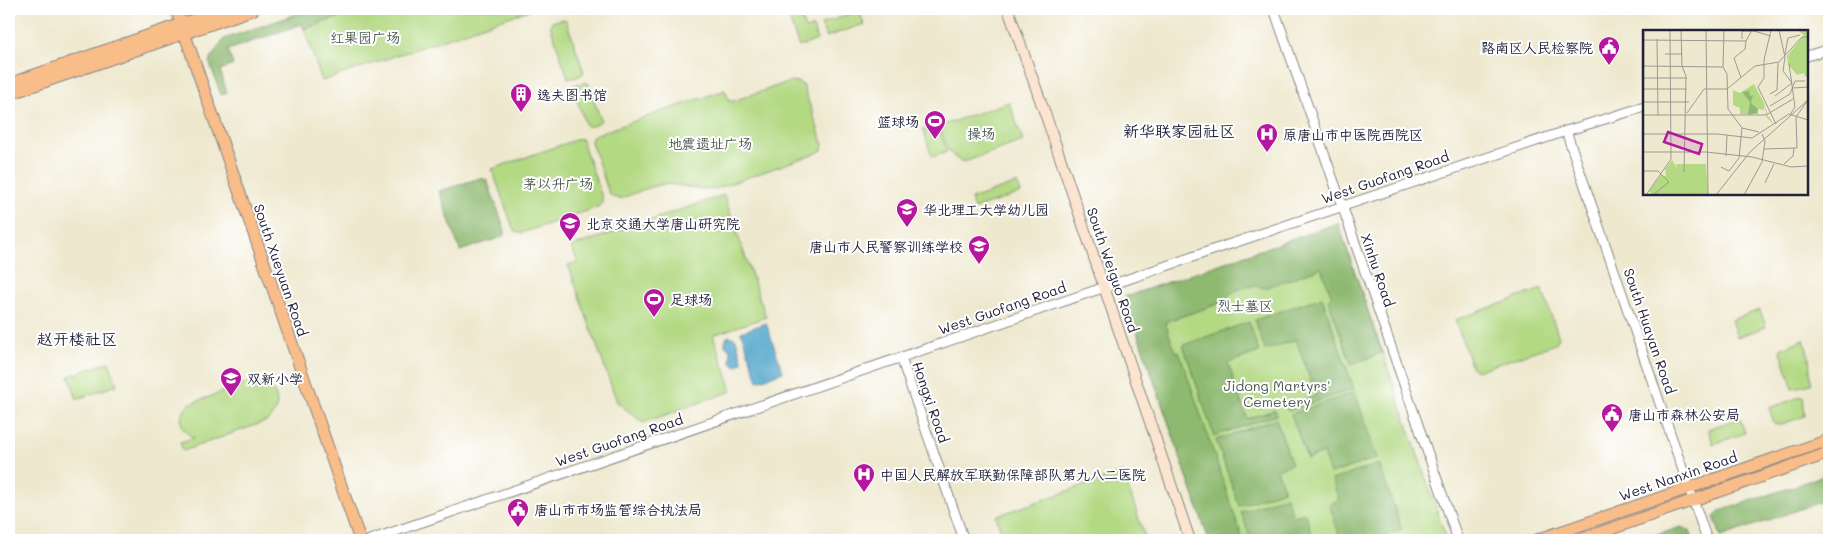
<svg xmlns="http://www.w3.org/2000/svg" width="1838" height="549" viewBox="0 0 1838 549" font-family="Mali,'LXGW WenKai TC',sans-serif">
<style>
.green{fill:#b3d983;stroke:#6a7e5f}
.forest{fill:#8eb971;stroke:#586e56}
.water{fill:#4fa4cb;stroke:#386383}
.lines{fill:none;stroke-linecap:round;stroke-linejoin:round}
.tertiary-casing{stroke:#888584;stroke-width:11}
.secondary-casing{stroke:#888584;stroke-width:12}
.primary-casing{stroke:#888584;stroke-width:13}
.tertiary{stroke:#fff;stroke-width:9}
.secondary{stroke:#fce5d0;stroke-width:10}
.primary{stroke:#f8bd89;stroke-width:11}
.labels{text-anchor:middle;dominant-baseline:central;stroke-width:4;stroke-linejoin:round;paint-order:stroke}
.park-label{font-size:14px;fill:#4e5951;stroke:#fff}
.poi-label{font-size:14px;fill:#22223b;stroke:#fff;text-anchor:start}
.street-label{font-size:14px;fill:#22223b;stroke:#fff}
.quarter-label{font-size:16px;fill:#22223b;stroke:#fff}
.inset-road{fill:none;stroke:#9c9993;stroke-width:1}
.view{fill:#b5179e;fill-opacity:0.15;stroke:#b5179e;stroke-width:2.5}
.inset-edge{fill:none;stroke:#22223b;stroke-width:2.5}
</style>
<rect width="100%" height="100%" fill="#fff"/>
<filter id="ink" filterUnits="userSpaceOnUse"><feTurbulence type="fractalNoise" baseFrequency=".02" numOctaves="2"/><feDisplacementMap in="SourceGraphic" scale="10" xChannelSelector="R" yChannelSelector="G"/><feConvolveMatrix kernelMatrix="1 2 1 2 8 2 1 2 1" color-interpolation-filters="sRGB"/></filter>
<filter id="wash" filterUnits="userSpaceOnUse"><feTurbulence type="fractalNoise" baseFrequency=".0096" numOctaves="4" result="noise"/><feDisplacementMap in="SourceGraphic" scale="20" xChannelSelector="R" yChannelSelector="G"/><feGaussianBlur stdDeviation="1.12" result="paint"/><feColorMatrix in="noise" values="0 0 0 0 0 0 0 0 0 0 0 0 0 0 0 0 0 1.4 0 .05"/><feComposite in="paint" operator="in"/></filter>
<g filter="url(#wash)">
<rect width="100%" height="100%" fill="#eee8ce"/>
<g class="green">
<polygon points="362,9 532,9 322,81 304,29"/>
<polygon points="859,11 864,24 826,37 821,24"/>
<polygon points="797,12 800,14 805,29 813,27 817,40 799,47 788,16"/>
<path d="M563 19 566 20 584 72C582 76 573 79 568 78L550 25 552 22Z"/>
<path d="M792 81 797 82 803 85 823 144 822 150 817 153 715 189C699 191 684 185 668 184 653 184 634 194 620 199L613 197 609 193 591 142 592 137 597 134 725 90 730 102Z"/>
<path d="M585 82 588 83 601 120C599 124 590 127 586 126L573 88 574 85Z"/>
<path d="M1009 102 1023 141 964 162C947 157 945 141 940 126Z"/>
<polygon points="937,124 947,152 932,157 923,129"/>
<polygon points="581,138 602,197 602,203 598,207 522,233 516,232 513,228 492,169"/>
<polygon points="1017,183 1021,193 974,209 971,199"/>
<polygon points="724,195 766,317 713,335 732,391 643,423 617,402 568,265 578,262 571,247"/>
<polygon points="1338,223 1447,540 1209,540 1125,297"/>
<polygon points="1542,289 1559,338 1555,344 1477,371 1472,368 1455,320"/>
<polygon points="1760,310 1766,327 1737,337 1731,320"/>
<polygon points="1804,339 1809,357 1811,384 1793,388 1780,349"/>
<polygon points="109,362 117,385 77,399 69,376"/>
<path d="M258 381C278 386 284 408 267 421L183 451 180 442 194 438C179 431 177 414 189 404L248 383Z"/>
<polygon points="1803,396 1805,416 1779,425 1774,423 1769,408"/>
<polygon points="1740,418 1745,433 1713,444 1708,429"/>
<polygon points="1123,472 1146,540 1004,540 996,516"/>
</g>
<g class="forest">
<polygon points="311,9 362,9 304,29 302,24 228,50 233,65 220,70 227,93 221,95 209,61 224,39"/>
<polygon points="480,178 487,180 505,230 505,234 502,237 460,251 439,191"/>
<polygon points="1338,223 1382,353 1351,364 1328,299 1332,297 1321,268 1265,288 1253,286 1237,290 1221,303 1165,322 1175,352 1179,351 1243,540 1209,540 1125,297"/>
<polygon points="1322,297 1354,389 1288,411 1286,406 1316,396 1296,340 1265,350 1255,320"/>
<polygon points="1249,322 1259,352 1228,363 1247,419 1275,410 1277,415 1214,436 1183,345"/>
<polygon points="1355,392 1377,458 1330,474 1323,453 1307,459 1291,414"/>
<polygon points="1276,419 1292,464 1277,469 1284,490 1239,506 1216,440"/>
<polygon points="1379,464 1402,530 1373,540 1341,540 1329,504 1339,500 1332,480"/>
<polygon points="1829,473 1829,499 1721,537 1714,517 1720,511 1792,487"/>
<polygon points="1286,496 1293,516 1305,513 1314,540 1251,540 1241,512"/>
<polygon points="1681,527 1690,531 1693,540 1641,540"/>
</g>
<g class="water">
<polygon points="766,323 783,372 758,381 741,332"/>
<polygon points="730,336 736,339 742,359 742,363 736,366 731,363 730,349 725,346 725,341 727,337"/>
</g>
</g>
<g filter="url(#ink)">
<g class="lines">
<g class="tertiary-casing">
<g id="tertiary">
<polyline points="1274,9 1458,540"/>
<polyline points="1807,56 1829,49"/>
<polyline points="1566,131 1707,540"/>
<polyline points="901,358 964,540"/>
<polyline points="370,540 1204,253 1566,131 1644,107"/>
</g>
</g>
<g class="secondary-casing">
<polyline id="secondary" points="1008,9 1048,122 1190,540"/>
</g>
<g class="primary-casing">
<g id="primary">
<polyline points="176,9 360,540"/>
<polyline points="9,84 225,9"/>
<polyline points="9,94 254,9"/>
<polyline points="1537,540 1829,440"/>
<polyline points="1579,540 1829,453"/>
</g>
</g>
<use href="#tertiary" class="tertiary"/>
<use href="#secondary" class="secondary"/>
<use href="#primary" class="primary"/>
</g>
</g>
<defs>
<g id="civic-pin" transform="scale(1.125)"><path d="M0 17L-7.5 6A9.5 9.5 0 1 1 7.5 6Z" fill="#b5179e" stroke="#fff"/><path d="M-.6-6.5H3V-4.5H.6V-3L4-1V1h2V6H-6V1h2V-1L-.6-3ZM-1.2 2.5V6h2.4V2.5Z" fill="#fff"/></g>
<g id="building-pin" transform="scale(1.125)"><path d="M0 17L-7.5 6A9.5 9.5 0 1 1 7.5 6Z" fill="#b5179e" stroke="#fff"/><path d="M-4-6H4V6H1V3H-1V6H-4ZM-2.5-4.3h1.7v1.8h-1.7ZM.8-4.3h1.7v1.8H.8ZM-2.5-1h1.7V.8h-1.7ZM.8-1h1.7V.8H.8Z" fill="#fff"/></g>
<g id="stadium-pin" transform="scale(1.125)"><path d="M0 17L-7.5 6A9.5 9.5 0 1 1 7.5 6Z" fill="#b5179e" stroke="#fff"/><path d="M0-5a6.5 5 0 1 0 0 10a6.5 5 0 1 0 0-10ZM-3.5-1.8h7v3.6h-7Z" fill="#fff"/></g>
<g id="hospital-pin" transform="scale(1.125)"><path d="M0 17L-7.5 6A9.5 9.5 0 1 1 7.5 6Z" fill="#b5179e" stroke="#fff"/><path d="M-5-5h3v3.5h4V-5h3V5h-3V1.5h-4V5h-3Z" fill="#fff"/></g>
<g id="school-pin" transform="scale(1.125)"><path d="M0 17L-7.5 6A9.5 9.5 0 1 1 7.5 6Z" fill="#b5179e" stroke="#fff"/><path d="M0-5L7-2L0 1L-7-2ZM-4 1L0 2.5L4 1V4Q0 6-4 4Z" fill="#fff"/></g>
<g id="university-pin" transform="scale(1.125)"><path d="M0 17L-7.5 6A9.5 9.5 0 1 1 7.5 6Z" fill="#b5179e" stroke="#fff"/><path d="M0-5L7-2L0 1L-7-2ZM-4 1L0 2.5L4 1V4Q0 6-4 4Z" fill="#fff"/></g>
</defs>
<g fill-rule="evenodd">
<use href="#civic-pin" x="1609" y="47"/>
<use href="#building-pin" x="521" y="94"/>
<use href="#stadium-pin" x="935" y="121"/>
<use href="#hospital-pin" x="1267" y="134"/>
<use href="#school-pin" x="907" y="209"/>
<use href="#university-pin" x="570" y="223"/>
<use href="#school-pin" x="979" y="246"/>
<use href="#stadium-pin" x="654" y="299"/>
<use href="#school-pin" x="231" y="378"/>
<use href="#civic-pin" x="1612" y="414"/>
<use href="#hospital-pin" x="864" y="474"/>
<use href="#civic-pin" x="518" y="509"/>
</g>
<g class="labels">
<g class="park-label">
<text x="365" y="37">红果园广场</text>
<text x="981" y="133">操场</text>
<text x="710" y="143">地震遗址广场</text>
<text x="558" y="183">茅以升广场</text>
<text x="1245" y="305">烈士墓区</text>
<text x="1277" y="385">Jidong Martyrs'<tspan x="1277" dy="16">Cemetery</tspan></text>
</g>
<g class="poi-label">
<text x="1593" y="47" text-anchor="end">路南区人民检察院</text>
<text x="537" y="94">逸夫图书馆</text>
<text x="919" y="121" text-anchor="end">篮球场</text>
<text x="1283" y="134">原唐山市中医院西院区</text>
<text x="923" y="209">华北理工大学幼儿园</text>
<text x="586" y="223">北京交通大学唐山研究院</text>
<text x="963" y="246" text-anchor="end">唐山市人民警察训练学校</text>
<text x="670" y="299">足球场</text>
<text x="247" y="378">双新小学</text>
<text x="1628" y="414">唐山市森林公安局</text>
<text x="880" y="474">中国人民解放军联勤保障部队第九八二医院</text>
<text x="534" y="509">唐山市市场监管综合执法局</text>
</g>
<g class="street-label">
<text transform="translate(1385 177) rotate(-19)">West Guofang Road</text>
<text transform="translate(281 270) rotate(71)">South Xueyuan Road</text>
<text transform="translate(1113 270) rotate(71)">South Weiguo Road</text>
<text transform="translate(1378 270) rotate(71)">Xinhu Road</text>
<text transform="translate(1002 308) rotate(-19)">West Guofang Road</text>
<text transform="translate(1650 331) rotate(71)">South Huayan Road</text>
<text transform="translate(931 402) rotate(71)">Hongxi Road</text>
<text transform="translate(619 440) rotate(-19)">West Guofang Road</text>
<text transform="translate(1678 476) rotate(-19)">West Nanxin Road</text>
</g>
<g class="quarter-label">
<text x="1179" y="130">新华联家园社区</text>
<text x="77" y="338">赵开楼社区</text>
</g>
</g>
<g transform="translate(1643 30)">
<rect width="165" height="165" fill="#eee8ce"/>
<path d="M154 0H165V45L162 47 161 43 154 45 145 34 144 26 161 5ZM111 54 121 73 125 86 132 95 124 88 121 74V80L115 79V84H97V78L90 75V60L97 63ZM29 130 34 138 33 134H63L65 165H10L6 161 18 145 23 146 22 139Z" fill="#b3d983"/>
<path d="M106 61 107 66 110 65 108 73 115 79 114 83 105 85 107 72 99 62Z" fill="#8eb971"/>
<path class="inset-road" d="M38 0 39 36 43 46 41 142M63 0 65 164M81 0 80 37 84 44 85 79 99 98 116 102M128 0 121 30V48L115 57 133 94M111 1 128 6M14 9 15 85M99 9V1H113M0 10 103 11M22 24H39M142 24 145 8 157 5M146 34 152 77 147 85M0 36 80 37M0 48H44M98 48 91 28 102 19 103 11 109 0M150 58 165 57M0 59H44M127 64 134 60 135 33M132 66 149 53 140 41 142 27 136 0M0 72H46M127 76 147 64 152 51H162M44 83 61 59H84L112 36 136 32 159 7H165M0 85H123L150 69M0 104H74L109 108 146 84 165 90M121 119 154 118 153 87 165 70M0 122H63L109 127 148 137 165 136M83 126 84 105M0 132 1 0M141 134 150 126 151 118M78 137 86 141 96 128 99 98M0 141H15L26 152M122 153 131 134M3 165 28 129 27 0M10 165 26 152M73 165 107 122 165 70M101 165 119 132 122 111 119 104"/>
<path class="view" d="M25 102 59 114 56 124 21 112Z"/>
<rect width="165" height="165" class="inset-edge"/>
</g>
<rect width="1838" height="549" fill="none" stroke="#fff" stroke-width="30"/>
</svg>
